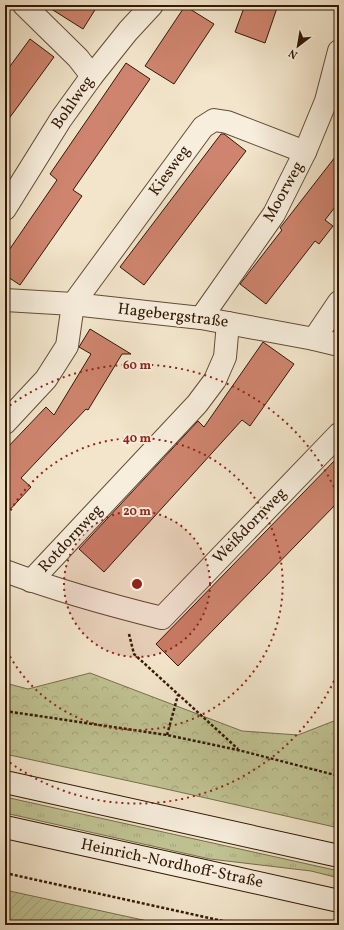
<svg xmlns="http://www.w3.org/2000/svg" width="344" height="930" viewBox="0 0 344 930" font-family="Vollkorn,serif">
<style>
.grass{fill:url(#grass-tufts);stroke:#796e4c}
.forest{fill:url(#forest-crowns);stroke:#796e4c}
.garden{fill:url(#garden-furrows);stroke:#796e4c}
.building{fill:#ce846e;stroke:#321904}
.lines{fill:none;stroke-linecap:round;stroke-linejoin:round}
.street-casing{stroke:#624c36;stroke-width:24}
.secondary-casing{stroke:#321904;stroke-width:24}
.path{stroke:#321904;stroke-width:2.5;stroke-dasharray:3 2;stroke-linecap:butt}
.street{stroke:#f7eedd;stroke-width:22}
.secondary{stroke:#f7eedd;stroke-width:22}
.ring{fill:none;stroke:#8f2418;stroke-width:2;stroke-dasharray:2 4}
.labels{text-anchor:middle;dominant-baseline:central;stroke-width:4;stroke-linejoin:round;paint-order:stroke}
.street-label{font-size:16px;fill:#321904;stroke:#f7eedd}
.centre{fill:#8f2418;stroke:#f7eedd;stroke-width:2}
.ring-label{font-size:12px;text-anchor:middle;font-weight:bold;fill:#8f2418;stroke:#f7eedd;stroke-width:4;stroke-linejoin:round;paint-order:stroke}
</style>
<defs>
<pattern id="grass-tufts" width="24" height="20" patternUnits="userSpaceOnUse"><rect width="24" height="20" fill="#c0c393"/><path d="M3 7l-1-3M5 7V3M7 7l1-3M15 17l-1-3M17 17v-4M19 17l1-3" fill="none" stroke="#a5a77d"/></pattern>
<pattern id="forest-crowns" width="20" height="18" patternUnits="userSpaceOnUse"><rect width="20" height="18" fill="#c0c393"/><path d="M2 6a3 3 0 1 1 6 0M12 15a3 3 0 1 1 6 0" fill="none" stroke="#a5a77d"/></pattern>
<pattern id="garden-furrows" width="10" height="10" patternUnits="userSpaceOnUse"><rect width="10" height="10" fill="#c0c393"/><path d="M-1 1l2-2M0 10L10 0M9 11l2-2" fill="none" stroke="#a5a77d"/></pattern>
</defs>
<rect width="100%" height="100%" fill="#f2e5cb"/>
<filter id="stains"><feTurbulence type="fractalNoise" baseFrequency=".005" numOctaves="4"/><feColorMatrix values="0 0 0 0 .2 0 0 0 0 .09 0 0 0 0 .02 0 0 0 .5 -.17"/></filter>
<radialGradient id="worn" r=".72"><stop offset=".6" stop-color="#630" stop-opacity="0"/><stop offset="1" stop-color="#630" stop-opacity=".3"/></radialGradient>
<polygon class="grass" points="5,797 339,871 339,878 311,871 210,859 5,813"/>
<polygon class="forest" points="90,673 242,731 298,735 339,719 339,828 166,789 5,754 5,683 28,689"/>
<polygon class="garden" points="5,890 166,925 5,925"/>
<g class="building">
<polygon points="45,5 98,5 83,29"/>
<polygon points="245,5 278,5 265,43 235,32"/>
<polygon points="185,6 214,24 174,84 145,66"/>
<polygon points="30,39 54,57 5,124 5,73"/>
<polygon points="126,63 150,79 73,190 82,196 20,285 5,275 5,256 57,180 50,174"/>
<polygon points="221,134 224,134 246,151 144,285 120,267"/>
<polygon points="339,152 339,202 325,220 333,226 319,244 315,241 266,304 240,284 282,230 280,228"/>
<polygon points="90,329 131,354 122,354 88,410 86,409 21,478 31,487 5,515 5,450 46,407 54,415 91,354 79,347"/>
<polygon points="263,342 294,364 250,426 242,420 104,572 79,549 198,421 204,427"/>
<polygon points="339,456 339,501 178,666 156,644"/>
</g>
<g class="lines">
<g class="street-casing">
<g id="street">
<polyline points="24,5 78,58 92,76"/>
<polyline points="5,209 61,119 92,76 128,31 152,5"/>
<polyline points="5,300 73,304 201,318 314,339 339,345"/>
<polyline points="201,318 274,214 305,152 326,101 339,51"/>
<polyline points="314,339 339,302"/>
<polyline points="5,423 46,379 67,346 73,304 203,127 214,120 227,122 305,152"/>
<path d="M5 571C56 590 109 605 162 618L339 434"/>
<polyline points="31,581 197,404 215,380 225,357 228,323"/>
</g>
</g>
<g class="secondary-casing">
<g id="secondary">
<polyline points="5,782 339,856"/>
<polyline points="5,827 236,878 339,901"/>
</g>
</g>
<g class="path">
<polyline points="129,634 134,654 238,749"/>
<polyline points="5,711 167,735 238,750 339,776"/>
<polyline points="167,735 178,695"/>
<polyline points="5,873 241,925"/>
</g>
<use href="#street" class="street"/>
<use href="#secondary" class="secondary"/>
</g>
<circle cx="137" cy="584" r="73" fill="#8f2418" fill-opacity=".12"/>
<g class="ring">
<circle cx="137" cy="584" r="73"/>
<path d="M5 521A146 146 0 1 1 5 647"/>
<path d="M339 670A219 219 0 0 1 5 759M5 409A219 219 0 0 1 339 498"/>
</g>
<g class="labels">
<g class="street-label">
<text transform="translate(73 103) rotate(-55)">Bohlweg</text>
<text transform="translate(170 171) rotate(-54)">Kiesweg</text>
<text transform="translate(284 192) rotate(-61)">Moorweg</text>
<text transform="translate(173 316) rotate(7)">Hagebergstraße</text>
<text transform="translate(250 526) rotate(-46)">Weißdornweg</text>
<text transform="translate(71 539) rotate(-47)">Rotdornweg</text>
<text transform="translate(172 864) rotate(12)">Heinrich-Nordhoff-Straße</text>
</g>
</g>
<circle cx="137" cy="584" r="6" class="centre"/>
<g class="ring-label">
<text x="137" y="369">60 m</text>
<text x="137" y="442">40 m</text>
<text x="137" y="515">20 m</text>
</g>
<rect width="344" height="930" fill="none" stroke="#f2e5cb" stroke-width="20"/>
<rect x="6" y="6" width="332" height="918" fill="none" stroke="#321904" stroke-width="2"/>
<rect x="10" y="10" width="324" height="910" fill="none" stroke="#321904"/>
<g transform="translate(298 46) rotate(211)" stroke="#f7eedd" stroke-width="3" paint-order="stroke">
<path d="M0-3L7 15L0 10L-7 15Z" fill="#321904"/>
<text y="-6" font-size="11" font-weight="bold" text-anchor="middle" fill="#321904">N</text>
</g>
<rect width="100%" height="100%" filter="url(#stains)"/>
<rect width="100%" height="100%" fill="url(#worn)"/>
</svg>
